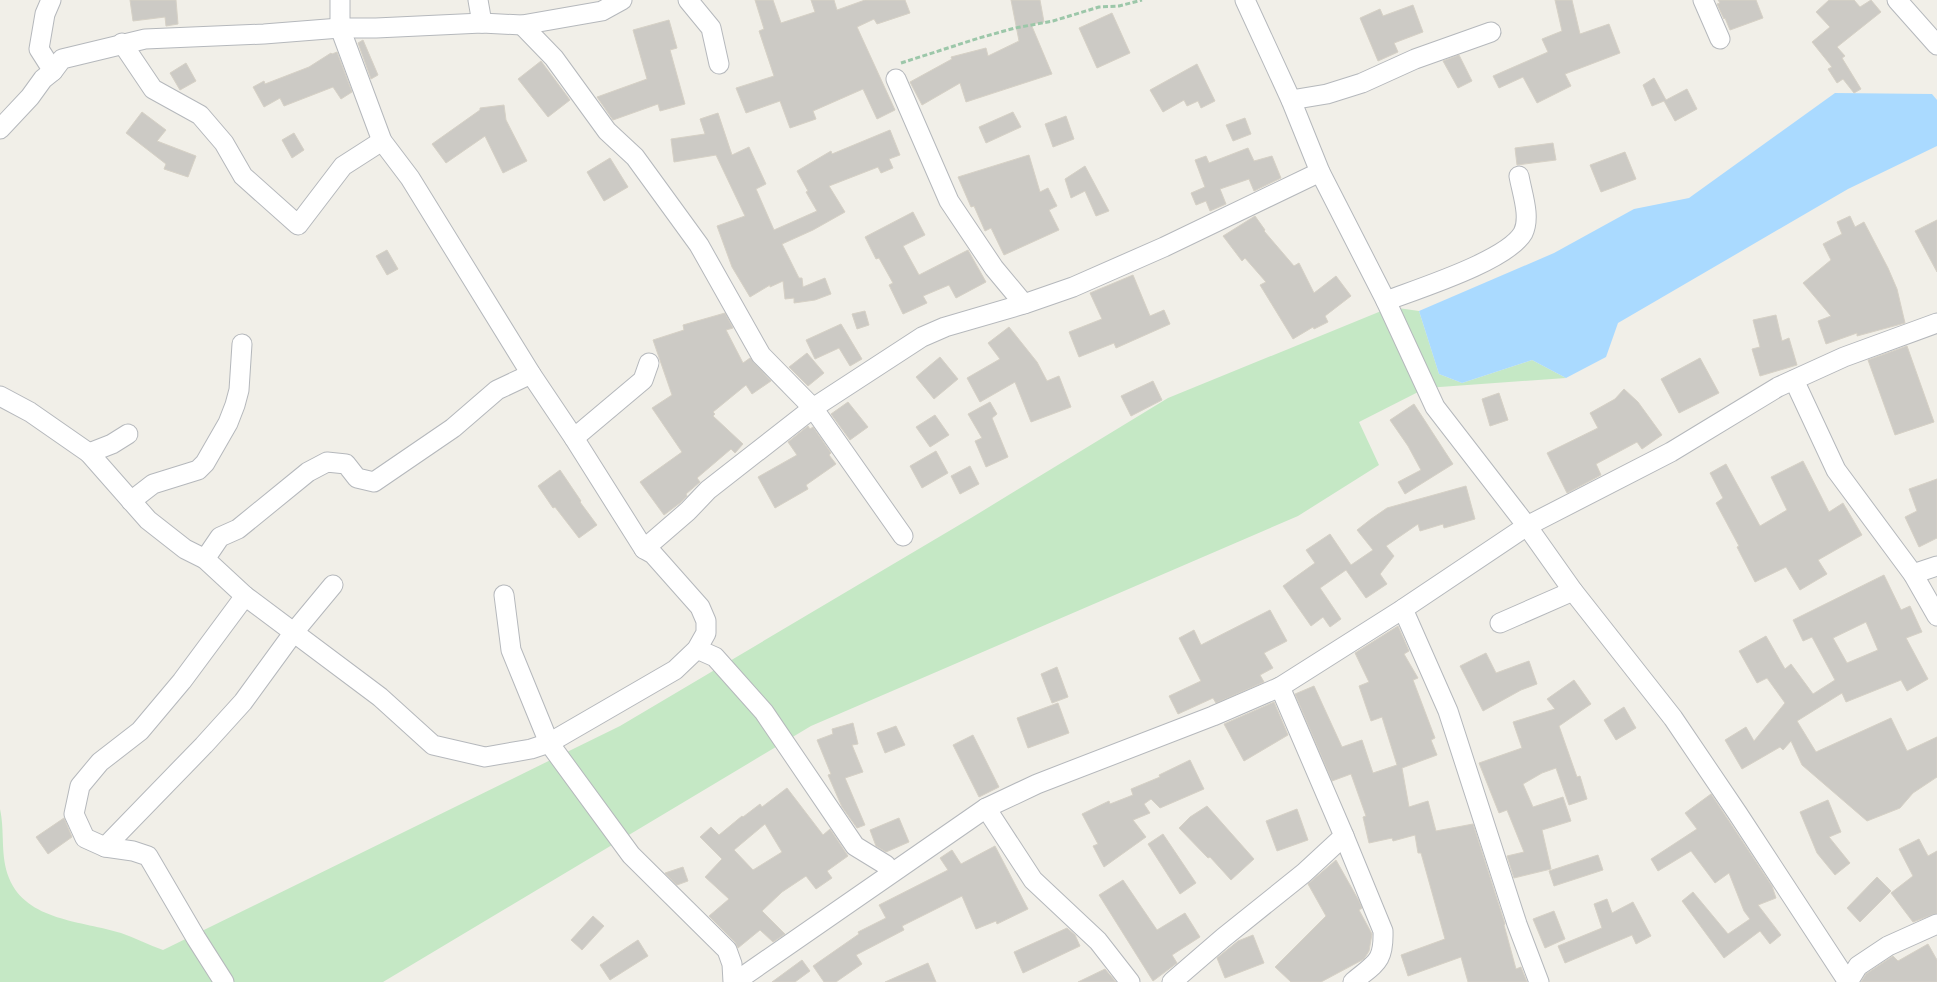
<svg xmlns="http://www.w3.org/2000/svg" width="1937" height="982" viewBox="0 0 1937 982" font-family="Barlow,sans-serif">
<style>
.green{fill:#c5e8c5}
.water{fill:#aadaff}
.building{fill:#cccac5;stroke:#d6d1c6;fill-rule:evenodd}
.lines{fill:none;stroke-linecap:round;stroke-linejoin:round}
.street-casing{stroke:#b5b8bc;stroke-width:21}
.path{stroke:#9cc7a9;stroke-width:3;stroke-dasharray:5 2.5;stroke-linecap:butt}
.street{stroke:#fff;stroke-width:19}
</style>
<rect width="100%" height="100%" fill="#f1efe8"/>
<path class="green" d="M1391 307 1419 311 1439 374 1462 383 1532 360 1566 378 1426 388 1359 422 1379 465 1298 516 811 726 383 982H0V809C5 831 0 856 9 878 26 921 83 921 121 933 135 938 149 945 163 950L620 726 971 518 1168 398Z"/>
<polygon class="water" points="1835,93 1932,94 1937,100 1937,146 1848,189 1618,323 1606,357 1566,378 1532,360 1462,383 1439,374 1419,311 1554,253 1634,209 1689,198"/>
<g class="building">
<polygon points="130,0 176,0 178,24 166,26 165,17 133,21"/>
<polygon points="755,0 773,0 781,23 815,12 811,0 834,0 837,10 865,0 905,0 910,13 877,24 874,19 857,27 895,110 877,119 863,89 813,111 816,119 790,128 780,101 746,113 736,88 774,76 759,31 764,29"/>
<polygon points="1011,0 1040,0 1044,22 1031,24 1052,74 966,102 960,83 922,105 910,82 952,59 951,57 986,48 988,56 1019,41"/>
<polygon points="1555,0 1572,0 1580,34 1609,24 1620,53 1565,74 1571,86 1537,103 1523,77 1499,88 1493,76 1548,52 1542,39 1562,31"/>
<polygon points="1718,0 1756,0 1763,18 1730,30 1725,18 1724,19 1717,4 1720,3"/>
<polygon points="1829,0 1854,0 1860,7 1871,0 1881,12 1837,47 1845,56 1842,58 1861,89 1854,93 1843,79 1837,83 1828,69 1832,67 1812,42 1830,27 1816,12"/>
<polygon points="1413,5 1423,32 1394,43 1398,52 1378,61 1360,18 1380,9 1383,16"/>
<polygon points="1112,13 1130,53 1097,68 1079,28"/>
<polygon points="669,20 677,48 670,50 685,104 660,111 658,104 613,120 597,97 647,79 633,30"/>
<polygon points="363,40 378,75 371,79 358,43"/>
<polygon points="337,52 352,92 341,99 333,87 284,106 280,98 264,107 253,87 264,81 265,84 309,67 331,53 332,54"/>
<polygon points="1459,55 1472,81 1458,88 1443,61"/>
<polygon points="541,61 570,100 548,117 518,79"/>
<polygon points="186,63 196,81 180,90 170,73"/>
<polygon points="1197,64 1215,101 1201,108 1198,101 1187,106 1184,100 1163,112 1150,90"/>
<polygon points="1654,78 1666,100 1687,89 1697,109 1675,121 1664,101 1652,106 1643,85"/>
<polygon points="504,105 506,120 527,161 503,173 485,136 446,163 432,144 480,110 480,108"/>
<polygon points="142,112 166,130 157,141 196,156 188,177 164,169 166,164 126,133"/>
<polygon points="1013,112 1021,127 986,143 979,127"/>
<polygon points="718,113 732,155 749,147 766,184 756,189 774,230 817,211 806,192 808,191 797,171 831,151 832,154 890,130 900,155 889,159 893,168 881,173 878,167 829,186 845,212 813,230 782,244 799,278 802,278 803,287 825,278 831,294 815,300 794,303 794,298 785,299 783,281 770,287 770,285 750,297 732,267 717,226 745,216 716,155 674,162 671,139 705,134 700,119"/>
<polygon points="1066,116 1074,139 1053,147 1045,124"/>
<polygon points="1245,118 1251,134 1233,141 1226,125"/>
<polygon points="294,133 304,150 292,158 282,140"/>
<polygon points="1553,143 1556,160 1517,165 1515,148"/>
<polygon points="1248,148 1254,161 1272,156 1281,178 1254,191 1249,179 1220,189 1226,204 1210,211 1206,201 1196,205 1191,193 1205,187 1195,160 1206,156 1209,163"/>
<polygon points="1625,152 1636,179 1601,192 1590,165"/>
<polygon points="1029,155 1040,192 1048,188 1057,206 1049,210 1059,230 1004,255 991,228 985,231 974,206 971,207 958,177"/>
<polygon points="610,158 628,187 604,201 587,172"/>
<polygon points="1085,166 1109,211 1096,216 1085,191 1071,198 1065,179"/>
<polygon points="913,212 925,235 903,246 919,275 968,250 986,282 956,298 949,285 923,296 927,303 903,314 889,285 893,283 879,258 876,259 865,237"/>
<polygon points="1255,216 1265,230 1264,231 1294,266 1299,263 1314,293 1336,276 1351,296 1325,316 1328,322 1314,329 1313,327 1293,339 1260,285 1266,282 1245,258 1242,261 1223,236"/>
<polygon points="1850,216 1855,227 1864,222 1888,268 1897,289 1905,323 1857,336 1857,333 1826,344 1818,321 1831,316 1803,283 1831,260 1823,244 1842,234 1837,222"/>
<polygon points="1937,220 1937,272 1915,231"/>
<polygon points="387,250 398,269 387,275 376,256"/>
<polygon points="1133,275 1150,316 1164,310 1170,324 1116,348 1114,343 1079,357 1069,332 1102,319 1090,293"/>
<polygon points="865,311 869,325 857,329 852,314"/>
<polygon points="725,313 733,328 726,330 743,363 750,358 771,381 752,394 746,385 713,412 715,414 713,416 743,444 735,453 731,449 697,478 700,482 686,494 687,496 680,503 664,515 640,482 682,452 652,408 672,395 653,340 684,330 683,325"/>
<polygon points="1776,315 1782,341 1789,338 1797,365 1760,376 1752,349 1760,347 1753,320"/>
<polygon points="841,324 862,359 850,366 839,348 815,359 806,340"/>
<polygon points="1009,327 1037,362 1047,381 1059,376 1071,407 1031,422 1015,382 980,402 967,378 1000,359 988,343"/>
<polygon points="1907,346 1934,422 1895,435 1868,360"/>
<polygon points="807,353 824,373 808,386 789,367"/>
<polygon points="940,357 958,379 934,399 916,377"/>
<polygon points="1700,358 1719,393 1679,413 1661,379"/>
<polygon points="1153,381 1162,400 1131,416 1121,396"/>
<polygon points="1624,389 1638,402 1662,435 1642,449 1637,442 1596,464 1601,475 1567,493 1547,453 1598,428 1590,413 1615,399"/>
<polygon points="1499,393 1508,420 1490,426 1482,399"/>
<polygon points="848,402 868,427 850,440 831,414"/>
<polygon points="990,402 997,414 992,418 1008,457 986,467 975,441 982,438 968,414"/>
<polygon points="1414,404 1453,464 1405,494 1398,482 1421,470 1408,446 1390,420"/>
<polygon points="935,415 949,435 930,447 916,427"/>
<polygon points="808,426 810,429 813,427 831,453 829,455 836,464 806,485 808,489 775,508 758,477 797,455 788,442"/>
<polygon points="936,451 948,473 922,488 910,466"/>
<polygon points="1803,461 1829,512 1843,503 1862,535 1818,560 1827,574 1800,590 1786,567 1755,582 1737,547 1739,546 1716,503 1723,498 1710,473 1726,464 1760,526 1787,510 1771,477"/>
<polygon points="970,466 979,484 960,494 951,476"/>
<polygon points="560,470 581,501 580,502 597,525 579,538 555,507 553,508 538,486"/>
<polygon points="1937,479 1937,538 1919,547 1905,517 1917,511 1909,489"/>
<polygon points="1466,486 1475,519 1444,528 1443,524 1420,531 1418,524 1386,546 1394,556 1380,574 1387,584 1366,598 1346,570 1320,588 1341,619 1330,627 1323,617 1311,626 1283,586 1315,563 1306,550 1330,534 1351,565 1373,550 1357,530 1371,519 1387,508"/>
<path d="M1884 575 1901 610 1910 606 1922 632 1906 638 1928 679 1907 691 1901 680 1846 702 1842 693 1797 721 1816 752 1891 718 1907 751 1937 737V777L1913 793 1900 808 1867 821 1802 765 1791 741 1783 750 1780 747 1742 769 1725 740 1746 727 1754 741 1785 703 1767 678 1757 683 1739 651 1766 636 1785 669 1791 664 1813 694 1835 680 1812 637 1803 641 1793 620ZM1866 622 1878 650 1847 663 1833 638Z"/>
<polygon points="1270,610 1287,641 1264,653 1273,668 1260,675 1264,682 1216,703 1213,698 1178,714 1169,696 1201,681 1179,638 1194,630 1201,645"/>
<polygon points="1398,626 1409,651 1404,654 1418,678 1413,680 1435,738 1431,740 1437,755 1402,768 1409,807 1428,801 1436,831 1473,824 1505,924 1504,925 1516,969 1521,967 1527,982 1468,982 1461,957 1408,976 1401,955 1445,939 1421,853 1418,853 1415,835 1393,841 1392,838 1369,843 1363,817 1366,816 1351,774 1332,781 1295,694 1314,686 1342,747 1362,740 1373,773 1397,765 1382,717 1371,721 1359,686 1369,682 1355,653"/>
<polygon points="1486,653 1496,673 1529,661 1537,684 1521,690 1483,711 1460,666"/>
<polygon points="1057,667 1068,697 1052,703 1041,674"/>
<polygon points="1574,680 1591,704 1559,726 1577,777 1580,776 1587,799 1569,805 1556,768 1542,773 1523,784 1533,807 1563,797 1571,821 1542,830 1551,869 1514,878 1507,856 1524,852 1507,810 1499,813 1479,763 1522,748 1513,722 1555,709 1547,699"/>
<polygon points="1274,702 1288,735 1244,761 1224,724"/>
<polygon points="1058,703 1069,733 1028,748 1017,718"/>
<polygon points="1624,707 1636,728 1616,740 1604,720"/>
<polygon points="853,723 858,744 852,745 863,772 845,778 865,825 857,828 842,807 828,775 831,774 817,740 833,734 832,729"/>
<polygon points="896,726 905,745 885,753 877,733"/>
<polygon points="973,735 999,787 979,797 953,745"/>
<polygon points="1190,760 1204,789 1160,808 1151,799 1144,804 1150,813 1133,820 1146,837 1104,867 1093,846 1098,844 1082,814 1109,801 1110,804 1133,795 1131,789 1160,777 1159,775"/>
<path d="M787 788 823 835 830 829 848 856 827 871 832 878 816 889 806 876 782 892 762 911 785 934 773 942 760 930 738 948 735 942 709 916 729 899 705 877 722 859 700 837 711 827 719 835 742 816 743 817 760 804 762 807ZM765 824 782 852 753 870 734 850Z"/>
<polygon points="1711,794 1772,886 1776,898 1758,905 1781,935 1770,944 1760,931 1724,958 1682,901 1693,892 1728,934 1750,919 1744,911 1729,873 1715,883 1691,851 1658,871 1651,859 1697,829 1685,813"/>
<polygon points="1828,800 1841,832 1829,837 1850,863 1835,875 1817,853 1800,812"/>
<polygon points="1207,806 1254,859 1231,880 1210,857 1208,858 1179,828 1190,817"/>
<polygon points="1297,809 1308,840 1277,851 1266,821"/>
<polygon points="64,818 72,837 48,854 36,837"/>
<polygon points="899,818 909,842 886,852 876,846 870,830"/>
<polygon points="1163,834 1196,883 1180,894 1148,844"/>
<polygon points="1919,839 1928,856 1937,851 1937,913 1913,922 1891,893 1913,876 1899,849"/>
<polygon points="995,846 1028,909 997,924 996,921 976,929 962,896 902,926 904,930 856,955 862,964 836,982 824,982 813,966 859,934 858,932 886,918 879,905 948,870 940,858 952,850 961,864"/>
<polygon points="1598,855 1603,870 1554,886 1549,871"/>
<polygon points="1336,860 1359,901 1362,908 1359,910 1372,934 1369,951 1364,959 1321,982 1291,982 1275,967 1326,916 1308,884"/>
<polygon points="683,867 688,881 677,885 665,873"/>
<polygon points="1877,877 1891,891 1860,922 1847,908"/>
<polygon points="1123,880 1157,930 1185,913 1200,937 1172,955 1177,963 1153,981 1099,895"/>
<polygon points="1607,899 1612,913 1633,902 1651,936 1636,944 1632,935 1565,963 1558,946 1602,928 1594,904"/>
<polygon points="1554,911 1565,939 1545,948 1533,919"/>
<polygon points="593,916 604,926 582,950 571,940"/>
<polygon points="1067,928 1075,935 1080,946 1023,973 1014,952"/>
<polygon points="1253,935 1264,963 1225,978 1217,958 1238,941"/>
<polygon points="638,940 648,956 610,980 600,965"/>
<polygon points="1928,944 1937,960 1937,982 1861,982 1866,974 1893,956 1898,961"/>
<polygon points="802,960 810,971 795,982 772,982"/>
<polygon points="928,963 936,982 885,982"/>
<polygon points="1105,969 1116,982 1078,982"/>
</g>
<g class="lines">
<g class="street-casing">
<g id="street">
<polyline points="51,0 45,14 39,49 53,71"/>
<polyline points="478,0 482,23"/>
<polyline points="688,0 711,28 719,64"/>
<polyline points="1245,0 1291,100 1320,172 1386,301 1435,407 1527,526 1573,591 1673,718 1738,814 1848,982"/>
<polyline points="1703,0 1720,39"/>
<polyline points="1897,0 1937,45"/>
<polyline points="522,25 554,58 607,131 635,157 699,245 761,355 813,408 903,536"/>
<polyline points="122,43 153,89 200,115 224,143 243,176 298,225 343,166 382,141"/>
<polyline points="896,79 949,201 994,268 1024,304"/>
<polyline points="1291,100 1327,94 1362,83 1415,59 1491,32"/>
<polyline points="0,129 30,97 43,79 53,71 62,59 145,39 264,34 340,28 376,28 482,23 522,25 602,11 622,0"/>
<path d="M1386 301C1417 289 1507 261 1523 233 1531 217 1522 193 1519 176"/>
<polyline points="1794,380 1836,470 1913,574 1937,616"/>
<polyline points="0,396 30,412 89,453 148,520 185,549 205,559 245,596 380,697 433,745 485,757 531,749 549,743 675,670 697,649 706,633 706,621 700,607 653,554 644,549 574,438 531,374 410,178 382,141 340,28 340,0"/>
<polyline points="574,438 643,380 649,363"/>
<polyline points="89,453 112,444 128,434"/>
<polyline points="131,501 153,484 198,470 205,463 228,423 235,405 239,390 242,344"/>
<polyline points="644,549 688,511 708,490 813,408 922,337 945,327 1024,304 1073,287 1164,247 1320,172"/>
<polyline points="205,559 220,537 238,529 308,472 327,462 346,464 357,478 374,482 453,428 497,390 531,374"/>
<polyline points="1913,574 1937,566"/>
<polyline points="504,595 511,650 549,743 631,855 727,950 732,964 733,982"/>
<polyline points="1403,609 1448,711 1517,924 1539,982"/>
<polyline points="1500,623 1573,591"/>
<polyline points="697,649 715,657 764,712 855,846 886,865 889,874"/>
<polyline points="986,808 1033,880 1098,941 1130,982"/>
<path d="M1344 836 1383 931C1384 963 1375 963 1353 982"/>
<polyline points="105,847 204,745 243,702 294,632 333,585"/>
<polyline points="224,982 196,938 148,856 133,851 105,847 85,838 74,814 80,786 100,762 140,731 182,681 245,596"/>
<polyline points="735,982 986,808 1037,784 1213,716 1280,687 1403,609 1527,526 1671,452 1778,387 1844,357 1937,323"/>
<polyline points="1172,982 1223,938 1304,873 1344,836 1280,687"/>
<polyline points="1848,982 1858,966 1888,946 1937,924"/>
</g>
</g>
<polyline class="path" points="901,63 979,38 1015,28 1053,21 1099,7 1119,6 1142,0"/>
<use href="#street" class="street"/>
</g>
</svg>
